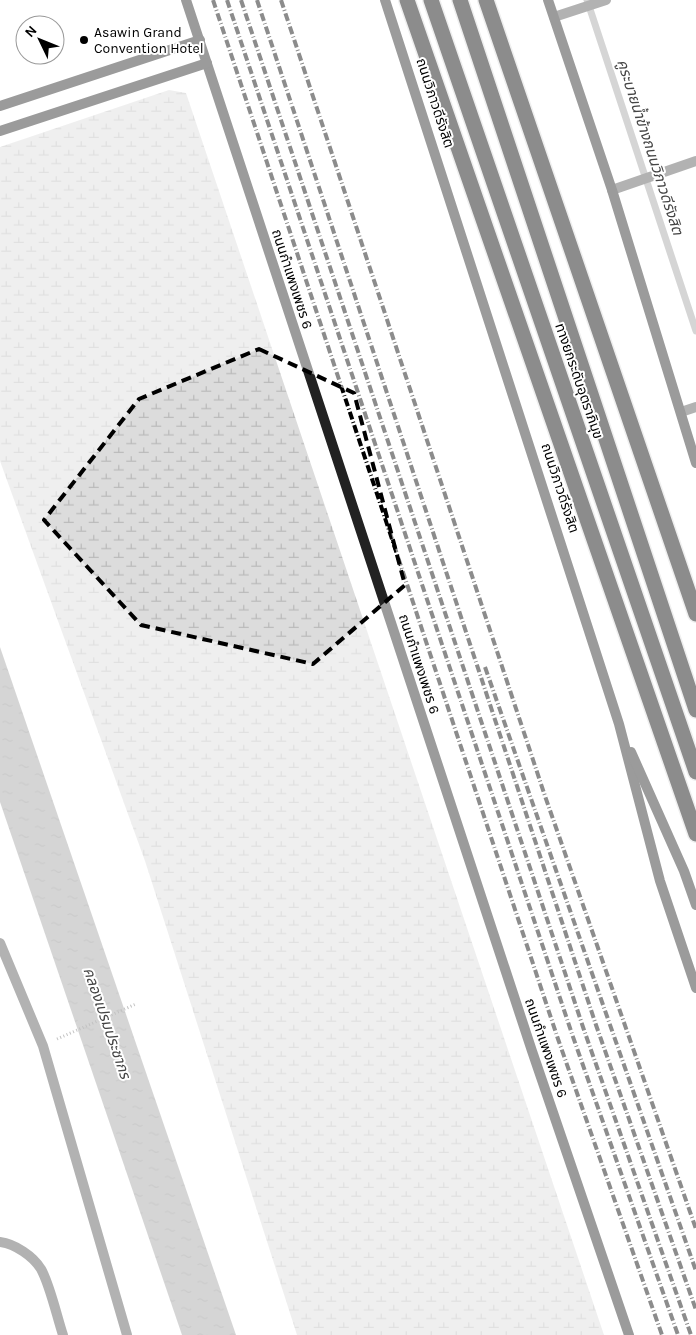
<svg xmlns="http://www.w3.org/2000/svg" width="696" height="1335" viewBox="0 0 696 1335" font-family="Karla,'Noto Sans Thai',sans-serif">
<style>
.wetland{fill:url(#wetland-marsh)}
.water{fill:url(#water-ripples)}
.lines{fill:none;stroke-linecap:round;stroke-linejoin:round}
.stream{stroke:#a3a3a3;stroke-width:7}
.highway-casing{stroke:#dbdbdb;stroke-width:18}
.path{stroke:#777;stroke-width:3;stroke-dasharray:1 2.5;stroke-linecap:butt}
.lane{stroke:#555;stroke-width:10}
.street{stroke:#555;stroke-width:10}
.secondary{stroke:#222;stroke-width:10}
.highway{stroke:#000;stroke-width:15}
.rail{stroke:#000;stroke-width:4;stroke-dasharray:8 2.5 1 2.5;stroke-linecap:butt}
.marked{fill:none;stroke:#000;stroke-width:4;stroke-dasharray:10 6;stroke-linejoin:round}
.poi-dot{fill:#000;stroke:#fff;stroke-width:2}
.labels{text-anchor:middle;dominant-baseline:central;stroke-width:4;stroke-linejoin:round;paint-order:stroke}
.poi-label{font-size:14px;fill:#000;stroke:#fff;text-anchor:start}
.street-label{font-size:14px;fill:#000;stroke:#fff}
.water-label{font-size:15px;font-style:italic;fill:#444;stroke:#fff}
</style>
<defs>
<pattern id="wetland-marsh" width="20" height="14" patternUnits="userSpaceOnUse" patternTransform="scale(1.25)"><rect width="20" height="14" fill="#dcdcdc"/><path d="M1 5h8M5 5V1M11 12h8M15 12V8" fill="none" stroke="#bbb"/></pattern>
<pattern id="water-ripples" width="26" height="14" patternUnits="userSpaceOnUse" patternTransform="scale(1.25)"><rect width="26" height="14" fill="#a3a3a3"/><path d="M2 4q2-2 4 0t4 0M15 11q2-2 4 0t4 0" fill="none" stroke="#8b8b8b"/></pattern>
</defs>
<rect width="100%" height="100%" fill="#fff"/>
<polygon class="wetland" points="169,90 186,93 604,1335 297,1335 145,861 0,461 0,147"/>
<polygon class="water" points="0,647 236,1335 182,1335 0,802"/>
<g class="lines">
<polyline class="stream" points="587,0 696,331"/>
<g class="highway-casing">
<g id="highway">
<polyline points="407,0 696,834"/>
<polyline points="431,0 696,772"/>
<polyline points="460,0 696,710"/>
<polyline points="486,0 696,614"/>
</g>
</g>
<polyline class="path" points="57,1039 136,1004"/>
<g class="lane">
<polyline points="554,17 606,0"/>
<polyline points="681,412 696,407"/>
<path d="M0 1242C15 1244 33 1256 41 1269 50 1285 57 1317 63 1335"/>
</g>
<g class="street">
<polyline points="612,190 696,161"/>
<polyline points="0,943 43,1046 127,1335"/>
</g>
<g class="secondary">
<polyline points="186,0 532,1051 629,1335"/>
<polyline points="385,0 619,724 660,881 696,988"/>
<polyline points="548,0 612,190 696,463"/>
<polyline points="0,106 200,40"/>
<polyline points="0,131 207,63"/>
<polyline points="631,752 684,871 696,905"/>
</g>
<use href="#highway" class="highway"/>
<g class="rail">
<polyline points="213,0 558,1039 662,1335"/>
<polyline points="227,0 572,1034 678,1335"/>
<polyline points="241,0 584,1030 691,1335"/>
<polyline points="257,0 596,1025 696,1310"/>
<polyline points="281,0 545,796 696,1229"/>
<polyline points="485,667 696,1271"/>
</g>
</g>
<path d="M0 0H696V1335H0ZM259 349 354 393 405 585 313 664 141 625 44 520 139 399Z" fill="#fff" fill-opacity=".55" fill-rule="evenodd"/>
<path class="marked" d="M259 349 354 393 405 585 313 664 141 625 44 520 139 399Z"/>
<circle class="poi-dot" cx="84" cy="40" r="5"/>
<g class="labels">
<g class="poi-label">
<text x="94" y="32">Asawin Grand<tspan x="94" dy="16">Convention Hotel</tspan></text>
</g>
<g class="street-label">
<text transform="translate(435 103) rotate(72)">ถนนวิภาวดีรังสิต</text>
<text transform="translate(292 279) rotate(72)">ถนนกำแพงเพชร 6</text>
<text transform="translate(579 381) rotate(71)">ทางยกระดับอุตราภิมุข</text>
<text transform="translate(560 488) rotate(72)">ถนนวิภาวดีรังสิต</text>
<text transform="translate(419 664) rotate(72)">ถนนกำแพงเพชร 6</text>
<text transform="translate(546 1048) rotate(71)">ถนนกำแพงเพชร 6</text>
</g>
<g class="water-label">
<text transform="translate(650 147) rotate(72)">คูระบายน้ำข้างถนนวิภาวดีรังสิต</text>
<text transform="translate(107 1023) rotate(71)">คลองเปรมประชากร</text>
</g>
</g>
<g transform="translate(40 40) rotate(313)"><circle r="24" fill="#ffffff" stroke="#999999"/>
<path d="M0-4L9 19L0 12L-9 19Z" fill="#000000"/>
<text y="-8" font-size="14" font-weight="bold" text-anchor="middle" fill="#000000">N</text>
</g>
</svg>
